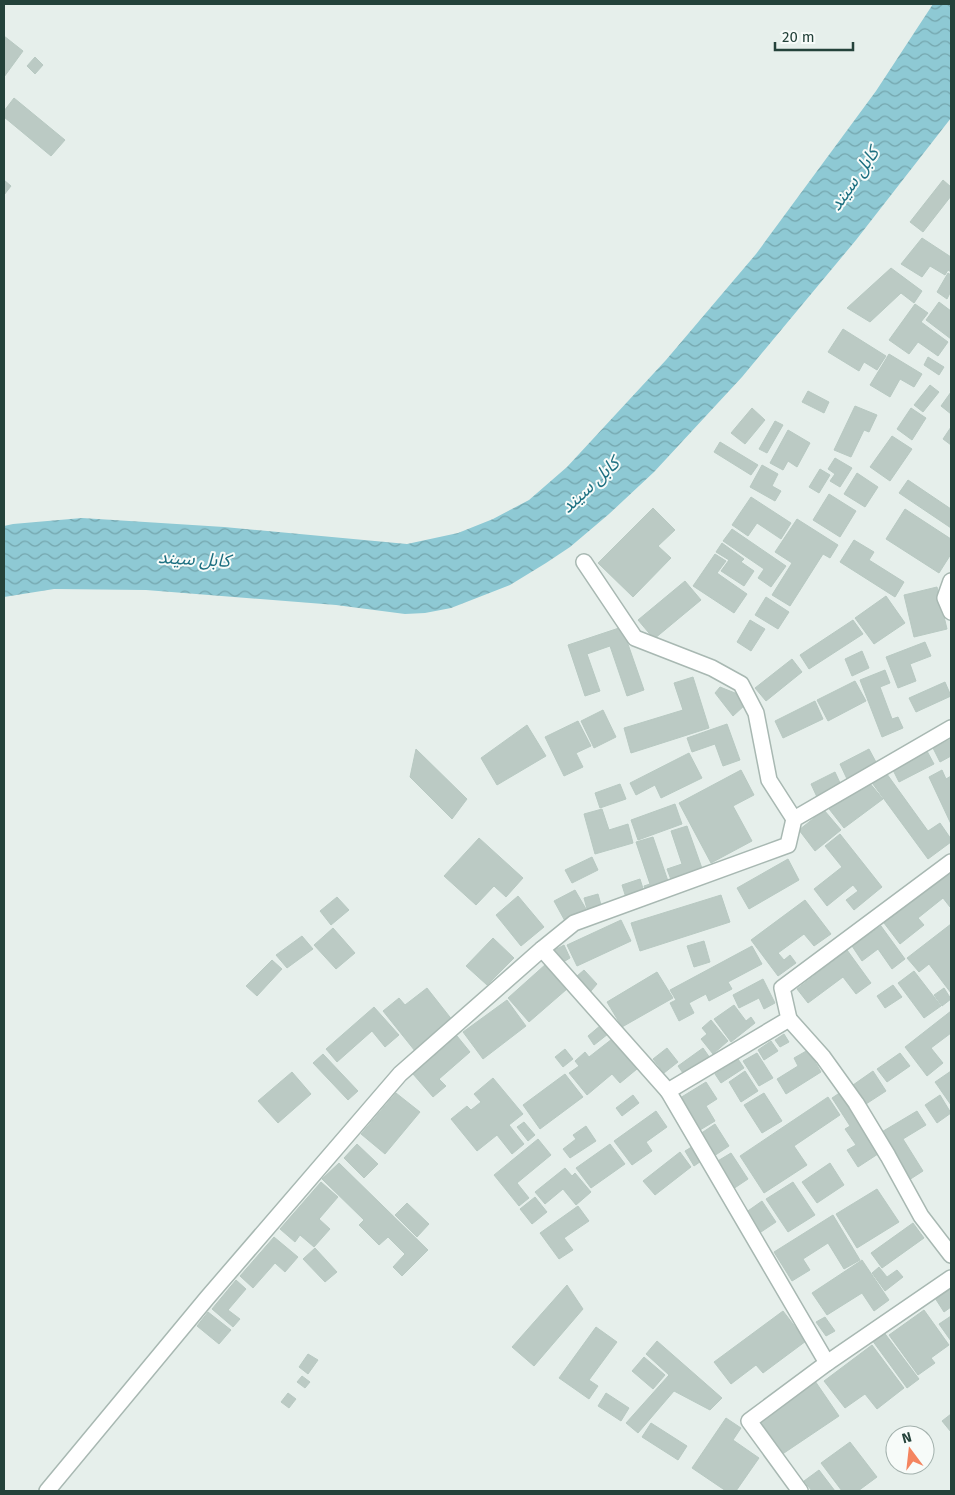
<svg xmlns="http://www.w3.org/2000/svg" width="955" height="1495" viewBox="0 0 955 1495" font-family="'Fira Sans','Noto Sans Arabic',sans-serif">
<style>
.water{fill:url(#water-waves)}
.building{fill:#bbcac4;stroke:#b8c9c2}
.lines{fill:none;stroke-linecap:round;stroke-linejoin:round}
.street-casing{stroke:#a8b8b2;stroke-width:18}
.street{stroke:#fff;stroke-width:15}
.labels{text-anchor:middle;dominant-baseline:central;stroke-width:4;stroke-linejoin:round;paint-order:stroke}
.water-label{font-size:18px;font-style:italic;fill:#1c6f80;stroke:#f7fbf9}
</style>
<defs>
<pattern id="water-waves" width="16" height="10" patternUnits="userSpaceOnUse" patternTransform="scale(1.25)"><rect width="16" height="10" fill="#8ec9d4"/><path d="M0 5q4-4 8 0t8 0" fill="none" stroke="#74a5ad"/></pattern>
</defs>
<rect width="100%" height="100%" fill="#e6efeb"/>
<polygon class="water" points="933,4 951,4 951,118 856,240 742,377 654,472 609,514 570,547 546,563 510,585 451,608 425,613 405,614 336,605 146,590 54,589 4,597 4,526 13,524 82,518 224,527 407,544 458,533 493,519 529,500 567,467 666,360 756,254 876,91"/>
<g class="building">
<polygon points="4,36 23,51 4,77"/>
<polygon points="35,57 43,65 35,74 27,66"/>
<polygon points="14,98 65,140 51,156 4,117 4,111"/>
<polygon points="4,180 11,186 4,195"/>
<polygon points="943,180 951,187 951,196 923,232 910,222"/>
<polygon points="922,238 951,257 951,272 948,270 945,275 930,266 922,277 901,264"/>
<polygon points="891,268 922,291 914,303 901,293 870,322 847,308"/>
<polygon points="948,273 951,275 951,291 947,299 937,292"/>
<polygon points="939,302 951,311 951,339 926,320"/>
<polygon points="915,304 928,313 921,322 948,342 938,356 918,342 909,354 889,340"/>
<polygon points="843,329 886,356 877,370 864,362 859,371 828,352"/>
<polygon points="889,354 922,374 914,387 900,379 890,397 870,385"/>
<polygon points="928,357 944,367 939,375 924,365"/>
<polygon points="930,385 939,392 923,412 914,405"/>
<polygon points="808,391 829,402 824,413 802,402"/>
<polygon points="951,392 951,414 941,406"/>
<polygon points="855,406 877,415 869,432 864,430 851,457 834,450"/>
<polygon points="752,408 765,420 745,444 731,433"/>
<polygon points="911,408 926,418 912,440 897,429"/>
<polygon points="775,421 783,425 767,453 759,449"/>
<polygon points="951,427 951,445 943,439"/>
<polygon points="788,430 810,443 797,467 788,461 783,470 770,463"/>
<polygon points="892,436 912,449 890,481 870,467"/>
<polygon points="720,442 758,465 751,475 714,452"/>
<polygon points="835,458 852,468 840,487 830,481 835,474 828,469"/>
<polygon points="762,465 778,474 772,486 781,491 775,501 750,487"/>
<polygon points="820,469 830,475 819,493 809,487"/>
<polygon points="857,473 878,487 865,507 844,494"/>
<polygon points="908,480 951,509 951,528 899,493"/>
<polygon points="829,494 856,511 840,537 813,520"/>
<polygon points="751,497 791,523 781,539 757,523 748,536 732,525"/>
<polygon points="653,508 675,530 658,546 671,558 633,597 598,563"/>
<polygon points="905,509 951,539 951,554 939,573 886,539"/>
<polygon points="797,519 838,545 830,558 823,554 790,606 772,595 792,563 775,552"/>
<polygon points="732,529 786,566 771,587 758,578 764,569 723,541"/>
<polygon points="854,540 874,552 869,560 904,582 895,597 840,562"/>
<polygon points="722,543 744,559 741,562 754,571 744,586 721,571 729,560 716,552"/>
<polygon points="715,554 726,561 717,573 747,594 734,613 693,586"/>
<polygon points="685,581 701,600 654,639 638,620"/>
<polygon points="937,587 947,629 914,637 904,595"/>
<polygon points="886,596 905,623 874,644 855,618"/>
<polygon points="766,597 789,612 778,629 755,615"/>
<polygon points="750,620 765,629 751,651 737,642"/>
<polygon points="853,620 863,634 809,669 800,655"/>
<polygon points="622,627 644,690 627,696 610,646 587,654 600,691 585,696 568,645"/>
<polygon points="925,642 931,656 910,664 916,681 898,688 886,657"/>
<polygon points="862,651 869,668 852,676 845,659"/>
<polygon points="792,659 802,672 766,701 755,688"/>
<polygon points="885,670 890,683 880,687 892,719 898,717 903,728 882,737 860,680"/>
<polygon points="693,677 709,728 631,753 624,728 683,710 674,683"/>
<polygon points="855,681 866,701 828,721 817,700"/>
<polygon points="945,682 951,696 916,712 909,698"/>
<polygon points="720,687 735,693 745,705 733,716 715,693"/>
<polygon points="815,701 823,719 783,738 775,721"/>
<polygon points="603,710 616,737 594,748 581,721"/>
<polygon points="578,721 591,746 576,753 583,767 564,776 545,737"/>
<polygon points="727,724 740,760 723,766 715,744 692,752 687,738"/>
<polygon points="527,725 546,756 497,785 481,758"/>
<polygon points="951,739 951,756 940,762 933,748"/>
<polygon points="416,749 467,799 452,819 410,777"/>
<polygon points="869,749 877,764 847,779 840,764"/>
<polygon points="927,751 934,764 899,782 892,768"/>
<polygon points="689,753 702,778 661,798 655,785 636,795 630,783"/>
<polygon points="741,770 754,795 733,806 752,841 711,863 679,803"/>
<polygon points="884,770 928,831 940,823 951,839 951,842 928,859 870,780"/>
<polygon points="942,770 946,779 951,776 951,824 929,777"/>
<polygon points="835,772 841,785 817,797 811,784"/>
<polygon points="868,781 883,799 844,828 826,805"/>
<polygon points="620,784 626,799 600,808 595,793"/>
<polygon points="675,804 682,824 638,840 631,820"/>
<polygon points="602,809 609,830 628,824 633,843 595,854 584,814"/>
<polygon points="824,810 841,830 815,851 799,830"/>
<polygon points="687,826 704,874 673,885 667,869 682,864 671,831"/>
<polygon points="840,834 882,887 854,910 846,900 858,891 853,885 827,906 814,889 842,867 825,846"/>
<polygon points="653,837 670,887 647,895 644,886 650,884 636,842"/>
<polygon points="479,838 523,878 506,897 494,886 476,905 444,876"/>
<polygon points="592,857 598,870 572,883 565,870"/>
<polygon points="788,859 799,880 749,909 737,888"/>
<polygon points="951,872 951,905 950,907 943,898 918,918 924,925 900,944 884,923"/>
<polygon points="640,879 645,895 627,901 622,885"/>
<polygon points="575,890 586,909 565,921 554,901"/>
<polygon points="598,894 601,905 587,909 584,898"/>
<polygon points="721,895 730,922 640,951 631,923"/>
<polygon points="518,896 544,927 521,946 496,915"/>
<polygon points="337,897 349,910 331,925 320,911"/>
<polygon points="805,900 831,934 814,946 804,934 778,953 784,960 790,955 796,963 778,976 751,940"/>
<polygon points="621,920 631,941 577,966 567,945"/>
<polygon points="951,924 951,993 929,964 919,972 907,958"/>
<polygon points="881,926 905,959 892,969 878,949 862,961 852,946"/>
<polygon points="333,928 355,953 336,969 314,945"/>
<polygon points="302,936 313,949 287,968 276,955"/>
<polygon points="493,938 514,958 487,985 466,966"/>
<polygon points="704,941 710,962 694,967 687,946"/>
<polygon points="564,945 570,958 558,965 551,952"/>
<polygon points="752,946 762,964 728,982 732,989 709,1001 706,994 689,1003 694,1013 679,1021 670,1003 676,1000 670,990"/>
<polygon points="847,950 871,983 856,994 843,977 808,1003 797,989"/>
<polygon points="272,960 282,969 257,996 246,986"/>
<polygon points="546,964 567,989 529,1022 508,998"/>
<polygon points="584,970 597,984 591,991 577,976"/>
<polygon points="914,971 941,1006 924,1018 898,983"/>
<polygon points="657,972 673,998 622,1027 607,1002"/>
<polygon points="763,979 775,1003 764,1009 759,998 739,1008 733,995"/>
<polygon points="893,985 902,997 885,1008 877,996"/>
<polygon points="427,988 453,1021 415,1051 383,1011 399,998 405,1005"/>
<polygon points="944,988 951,999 942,1006 934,995"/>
<polygon points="507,1000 526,1026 483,1059 463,1032"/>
<polygon points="734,1005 746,1021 751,1017 755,1023 731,1042 714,1019"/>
<polygon points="374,1007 399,1035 385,1047 372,1031 337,1062 326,1049"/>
<polygon points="951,1011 951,1033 931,1048 943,1063 927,1076 905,1047"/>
<polygon points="711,1020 728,1041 713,1054 701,1039 707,1034 702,1028"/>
<polygon points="601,1025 608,1034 594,1045 588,1036"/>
<polygon points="784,1034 789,1042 780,1047 775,1040"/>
<polygon points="457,1036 470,1052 439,1079 446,1086 433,1097 413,1074"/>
<polygon points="612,1039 637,1069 620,1083 612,1074 587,1095 569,1073 579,1066 575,1061 585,1052 589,1057"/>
<polygon points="771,1041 778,1051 764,1060 758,1050"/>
<polygon points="667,1048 678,1062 664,1073 653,1059"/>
<polygon points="703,1048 710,1058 685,1076 678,1066"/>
<polygon points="565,1049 573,1059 563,1067 555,1057"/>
<polygon points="808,1050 821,1072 786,1094 777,1079 798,1066 794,1058"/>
<polygon points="757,1053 773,1078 759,1086 743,1061"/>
<polygon points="900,1053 910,1066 887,1082 877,1069"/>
<polygon points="323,1054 358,1091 348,1100 313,1063"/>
<polygon points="738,1059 744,1068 721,1083 715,1074"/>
<polygon points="745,1071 758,1091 741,1102 729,1082"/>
<polygon points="873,1071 886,1091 866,1104 853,1085"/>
<polygon points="951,1071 951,1105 935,1082"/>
<polygon points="292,1072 311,1094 278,1123 258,1101"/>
<polygon points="565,1074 583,1097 540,1129 523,1105"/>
<polygon points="493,1078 523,1114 509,1125 524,1144 512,1154 497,1135 477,1151 451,1119 467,1106 471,1110 481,1102 474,1094"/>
<polygon points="706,1082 717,1099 706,1106 715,1121 700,1130 680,1098"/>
<polygon points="841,1092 881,1152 858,1167 847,1150 856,1145 845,1129 850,1126 832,1098"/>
<polygon points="396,1093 420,1112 385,1154 361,1134"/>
<polygon points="764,1093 782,1121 762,1133 744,1105"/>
<polygon points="633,1095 639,1103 622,1116 616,1108"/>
<polygon points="940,1095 951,1113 937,1123 925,1105"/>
<polygon points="828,1097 840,1115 794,1146 807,1165 764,1193 740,1156"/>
<polygon points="656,1111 667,1127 646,1142 652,1151 632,1165 614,1141"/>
<polygon points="917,1111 926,1125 903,1139 923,1171 909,1180 880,1133"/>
<polygon points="524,1122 535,1135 528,1141 517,1127"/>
<polygon points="715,1124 729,1146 714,1156 700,1134"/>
<polygon points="586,1126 596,1141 570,1158 563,1149 576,1139 573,1135"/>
<polygon points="538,1139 551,1155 517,1183 529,1198 519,1206 494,1175"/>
<polygon points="357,1144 378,1164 364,1178 344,1158"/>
<polygon points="610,1144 625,1164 591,1188 576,1168"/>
<polygon points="695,1145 704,1159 694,1166 685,1151"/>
<polygon points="680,1152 691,1167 655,1195 643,1181"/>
<polygon points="731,1153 748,1179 733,1189 716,1162"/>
<polygon points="339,1163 428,1250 402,1276 393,1267 405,1254 388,1237 379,1245 359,1225 364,1220 322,1179"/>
<polygon points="830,1163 844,1185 817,1203 802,1182"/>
<polygon points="565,1168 572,1176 575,1173 591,1192 576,1205 563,1189 545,1204 535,1192"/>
<polygon points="321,1182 338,1197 319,1219 330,1229 314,1247 300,1235 295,1242 280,1229"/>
<polygon points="793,1182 815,1215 788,1232 766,1199"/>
<polygon points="877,1189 899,1222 857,1248 836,1214"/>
<polygon points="535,1197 547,1212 532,1224 520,1209"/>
<polygon points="762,1201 776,1222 758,1234 745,1213"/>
<polygon points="407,1203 429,1224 417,1237 395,1215"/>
<polygon points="578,1206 589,1221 564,1238 573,1250 559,1259 540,1233"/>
<polygon points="833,1215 860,1260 844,1269 828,1243 803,1259 810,1270 792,1281 774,1252"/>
<polygon points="913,1223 924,1238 882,1268 871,1253"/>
<polygon points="274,1237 298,1257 285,1272 275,1263 253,1288 240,1276"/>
<polygon points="315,1248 337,1272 325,1282 303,1259"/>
<polygon points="862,1260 889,1300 874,1311 862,1293 827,1315 812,1293"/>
<polygon points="879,1267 887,1277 897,1270 903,1277 885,1291 872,1273"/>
<polygon points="236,1280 246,1289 228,1310 240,1319 233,1327 212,1309"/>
<polygon points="567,1285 583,1309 534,1366 512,1347"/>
<polygon points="951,1287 951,1307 944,1312 935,1298"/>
<polygon points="924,1310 949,1345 931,1358 935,1363 918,1375 889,1335"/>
<polygon points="783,1311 806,1341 763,1373 756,1365 731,1384 714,1362"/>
<polygon points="208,1312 231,1330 219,1344 197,1326"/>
<polygon points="951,1316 951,1341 939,1324"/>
<polygon points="825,1317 835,1331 826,1336 816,1322"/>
<polygon points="596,1327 617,1342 589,1380 598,1386 589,1399 559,1378"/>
<polygon points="883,1331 919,1379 907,1388 872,1340"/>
<polygon points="657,1341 722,1398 710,1410 674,1391 638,1433 626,1423 669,1375 646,1354"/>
<polygon points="872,1345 904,1388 877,1409 865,1394 845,1408 824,1381"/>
<polygon points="308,1354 318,1360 308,1374 299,1367"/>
<polygon points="644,1357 665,1375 653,1389 632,1371"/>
<polygon points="302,1376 310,1382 305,1388 297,1382"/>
<polygon points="815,1381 839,1416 781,1455 757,1420"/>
<polygon points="288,1393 296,1399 289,1408 281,1402"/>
<polygon points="606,1393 629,1408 621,1421 598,1406"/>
<polygon points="951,1414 951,1432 942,1421"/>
<polygon points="726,1418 741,1428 733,1440 759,1458 736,1491 726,1491 692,1468"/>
<polygon points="651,1423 687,1446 678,1460 642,1437"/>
<polygon points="850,1442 877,1477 858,1491 842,1491 821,1463"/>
<polygon points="819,1470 835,1491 812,1491 804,1481"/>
</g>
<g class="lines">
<g class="street-casing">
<g id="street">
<polyline points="584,562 635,638 712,668 741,684 756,713 769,780 794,819"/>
<polyline points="951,581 945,598 951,612"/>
<polyline points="542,949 668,1091 789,1019 782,988 951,862"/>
<polyline points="789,1019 823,1057 856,1103 888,1156 921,1216 951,1255"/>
<polyline points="668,1091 827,1363"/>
<polyline points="47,1491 207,1298 400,1074 542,949 574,923 788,845 794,819 951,728"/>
<polyline points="800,1491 749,1421 827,1363 951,1278"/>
</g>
</g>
<use href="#street" class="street"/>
</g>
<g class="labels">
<g class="water-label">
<text transform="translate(854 179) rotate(-55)">کابل سيند</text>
<text transform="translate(590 485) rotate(-43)">کابل سيند</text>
<text transform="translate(194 559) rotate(3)">کابل سيند</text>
</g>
</g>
<rect width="955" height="1495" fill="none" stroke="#24423a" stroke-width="10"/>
<g transform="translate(910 1450) rotate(345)"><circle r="24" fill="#f7fbf9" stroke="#a3b1ad"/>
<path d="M0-4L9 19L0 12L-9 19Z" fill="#f4845f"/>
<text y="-8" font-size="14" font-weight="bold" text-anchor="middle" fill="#24423a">N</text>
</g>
<path d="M775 42v8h78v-8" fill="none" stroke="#24423a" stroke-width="2.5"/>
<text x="782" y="42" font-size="15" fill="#24423a" stroke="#f7fbf9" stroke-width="4" paint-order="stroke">20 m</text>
</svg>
